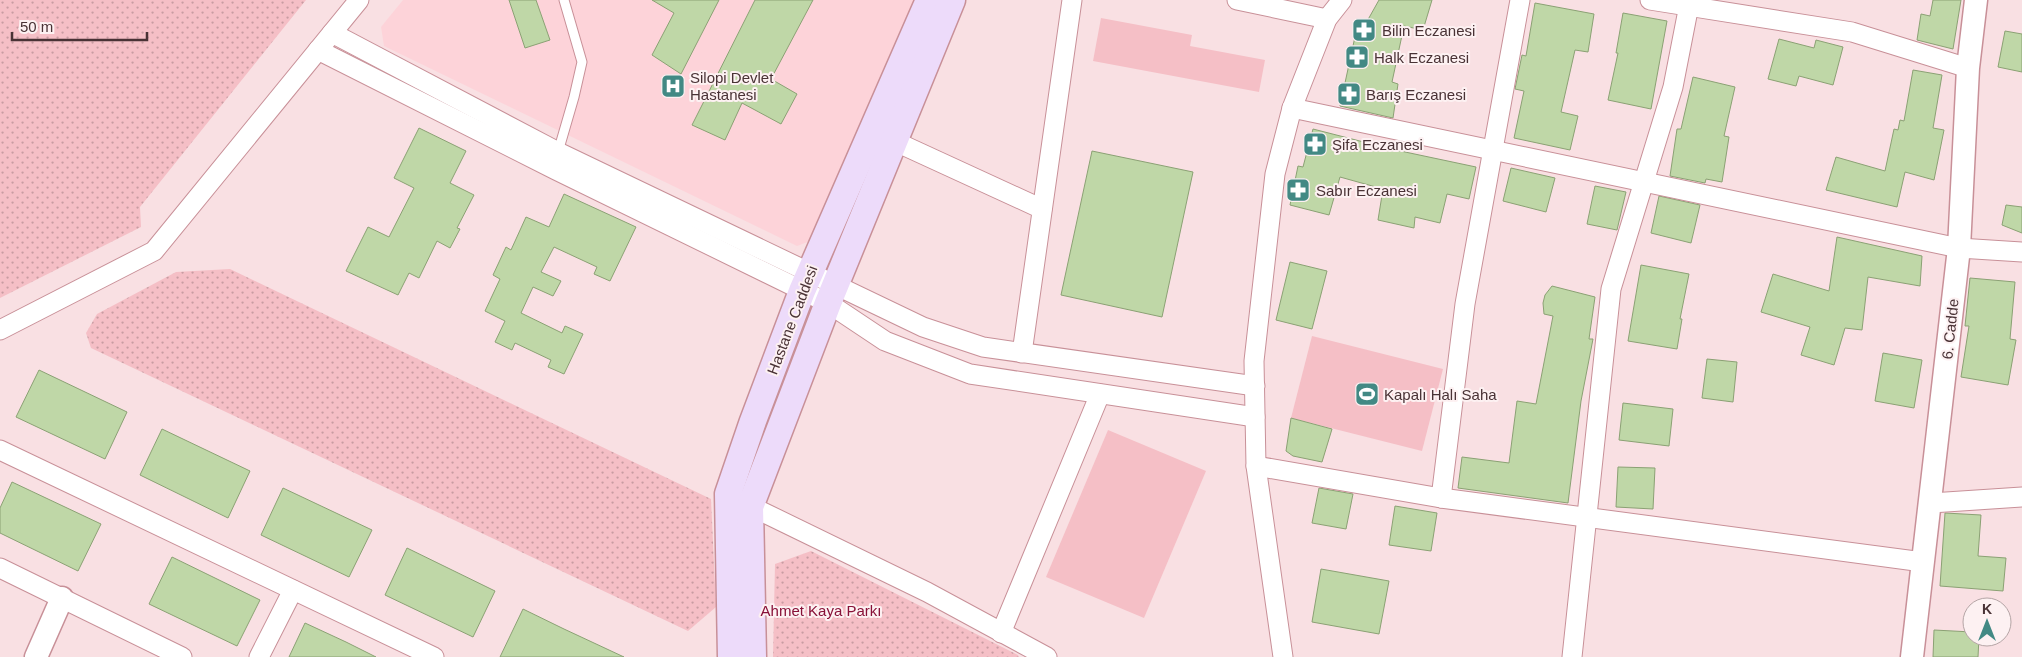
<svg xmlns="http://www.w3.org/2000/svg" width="2022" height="657" viewBox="0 0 2022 657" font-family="Helvetica,sans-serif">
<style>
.built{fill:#fdd3d9}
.green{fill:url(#green-dots)}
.pitch{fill:#f5bfc6}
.building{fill:#bfd7a7;stroke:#8ba174}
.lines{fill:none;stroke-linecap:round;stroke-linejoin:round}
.service-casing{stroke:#c89098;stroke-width:11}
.minor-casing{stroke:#c89098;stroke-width:21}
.tertiary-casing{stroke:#c89098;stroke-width:25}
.secondary-casing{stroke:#c89098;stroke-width:29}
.service{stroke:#fff;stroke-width:9}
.minor{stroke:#fff;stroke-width:19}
.tertiary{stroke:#fff;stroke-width:22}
.secondary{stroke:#eddbfa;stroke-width:26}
.labels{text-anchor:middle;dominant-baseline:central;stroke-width:4;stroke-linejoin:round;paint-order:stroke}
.poi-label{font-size:15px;fill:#493235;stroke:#fdf1f2;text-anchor:start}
.street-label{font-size:15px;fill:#493235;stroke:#fdf1f2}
.park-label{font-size:15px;fill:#881138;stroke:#fdf1f2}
</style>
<defs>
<pattern id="green-dots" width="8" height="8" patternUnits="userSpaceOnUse" patternTransform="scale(1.25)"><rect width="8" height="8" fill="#f5bfc6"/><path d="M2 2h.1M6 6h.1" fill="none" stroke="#c89ca2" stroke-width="1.8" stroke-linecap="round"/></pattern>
</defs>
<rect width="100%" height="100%" fill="#f9e0e3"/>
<polygon class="built" points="403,0 914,0 813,240 797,246 384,46 381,27"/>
<g class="green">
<polygon points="0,0 306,0 140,207 141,227 0,298"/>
<polygon points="230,269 711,499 716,607 688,631 91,348 86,333 97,314 176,272"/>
<polygon points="811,551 1018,655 1019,657 773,657 775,564"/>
</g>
<g class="pitch">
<polygon points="1101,18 1192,35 1190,46 1265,60 1259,92 1093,61"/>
<polygon points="1312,336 1443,369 1422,451 1291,418"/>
<polygon points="1108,430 1206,471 1144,618 1046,577"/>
</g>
<g class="building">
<polygon points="509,0 536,0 550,40 525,48"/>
<polygon points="652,0 719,0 681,74 652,55 674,13"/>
<polygon points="755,0 813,0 771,79 797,94 781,124 742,103 725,140 692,125"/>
<polygon points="1379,0 1432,0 1423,30 1404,26 1392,82 1398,84 1393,118 1340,106 1356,32 1361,32"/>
<polygon points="1933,0 1961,0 1953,49 1917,40 1921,14 1930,16"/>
<polygon points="1535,3 1594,14 1588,52 1575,50 1561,112 1578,116 1570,150 1514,138 1524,91 1515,89 1522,55 1526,56"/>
<polygon points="1623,13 1667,21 1651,109 1608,100 1618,53 1616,53"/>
<polygon points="2005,31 2022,34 2022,72 1998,67"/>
<polygon points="1779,39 1814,48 1816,40 1843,47 1833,85 1799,76 1796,86 1768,79"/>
<polygon points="1913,70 1942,75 1933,128 1944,130 1934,180 1905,172 1897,207 1826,190 1836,157 1885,171 1894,129 1898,130 1900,120 1904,121"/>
<polygon points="1693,77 1735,87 1724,136 1729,137 1722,182 1706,179 1705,183 1670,176 1677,129 1681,129"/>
<polygon points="419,128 466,151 450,183 474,195 457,228 460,229 450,248 437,241 419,278 409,273 398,295 346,271 368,227 389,237 414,188 394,178"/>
<polygon points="1313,129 1391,149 1476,167 1469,199 1447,194 1440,223 1415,217 1414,228 1378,220 1383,189 1340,177 1329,215 1290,205 1298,166 1303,167"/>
<polygon points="1092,151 1193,172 1162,317 1061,295"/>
<polygon points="1511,168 1555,178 1546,212 1503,201"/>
<polygon points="1595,186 1626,192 1617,230 1587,224"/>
<polygon points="564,194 636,227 610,281 594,274 597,267 554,247 541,272 561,281 553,296 533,287 521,313 562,333 565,326 583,334 564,374 548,367 551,360 515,343 512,350 495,342 505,321 485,311 500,279 493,275 506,247 511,250 526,217 549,227"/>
<polygon points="1659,196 1700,205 1691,243 1651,233"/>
<polygon points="2006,205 2022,207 2022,233 2002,225"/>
<polygon points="1837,237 1922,256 1920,286 1868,277 1862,330 1845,328 1834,365 1801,355 1810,327 1761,312 1773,274 1829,291"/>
<polygon points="1290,262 1327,271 1312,329 1276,320"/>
<polygon points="1641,265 1689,274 1680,319 1682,319 1677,349 1628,341"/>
<polygon points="1970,278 2015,282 2010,339 2016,340 2008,385 1961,377 1969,326 1965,326"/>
<polygon points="1552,286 1595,297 1589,339 1593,339 1581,401 1568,503 1458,488 1462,457 1509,463 1517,401 1536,404 1553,316 1544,314 1543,303 1545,295"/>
<polygon points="1883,353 1922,360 1914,408 1875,401"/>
<polygon points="1707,359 1737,362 1733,402 1702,398"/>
<polygon points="39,370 127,412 105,459 16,417"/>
<polygon points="1623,403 1673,409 1669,446 1619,440"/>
<polygon points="1291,418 1332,429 1322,462 1293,456 1286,451"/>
<polygon points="162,429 250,471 228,518 140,475"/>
<polygon points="1618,467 1655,468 1653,509 1616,507"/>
<polygon points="12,482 101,524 78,571 0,533 0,508"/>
<polygon points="283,488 372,530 349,577 261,535"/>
<polygon points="1319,488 1353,494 1346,529 1312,523"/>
<polygon points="1395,506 1437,513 1431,551 1389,545"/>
<polygon points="1945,513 1981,515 1978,556 2006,558 2003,591 1940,586"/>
<polygon points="407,548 495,591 473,637 385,595"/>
<polygon points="172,557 260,600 237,646 149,604"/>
<polygon points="1321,569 1389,581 1379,634 1312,622"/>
<polygon points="523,609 564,629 624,657 500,657"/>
<polygon points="305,623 346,642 376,657 289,657"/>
<polygon points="1934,630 1972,632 1972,637 1979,637 1978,657 1933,657"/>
</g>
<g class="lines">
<g class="service-casing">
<polyline id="service" points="558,152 574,97 582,62 564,0"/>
</g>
<g class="minor-casing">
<g id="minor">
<polyline points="1237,0 1327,19"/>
<polyline points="1650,0 1852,32 1968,68"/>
<polyline points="332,33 558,152 923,327 983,347 1255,386"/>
<polyline points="318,50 556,170 828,303 885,341 970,374 1255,417"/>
<polyline points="1292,108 1959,248 2022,252"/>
<polyline points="894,141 1042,209"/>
<polyline points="0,330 154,251 359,0"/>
<polyline points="1022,353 1072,0"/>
<polyline points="0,450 434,657"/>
<polyline points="1256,466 1441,498 1923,562"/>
<polyline points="1441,498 1465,304 1520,0"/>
<polyline points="740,501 927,592 1047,657"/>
<polyline points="1931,503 2022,497"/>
<polyline points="0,568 182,657"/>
<polyline points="1001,633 1100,394"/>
<polyline points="259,657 293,590"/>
<polyline points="1283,657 1256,466 1254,361 1275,174 1292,108 1327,19 1342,0"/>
<polyline points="1572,657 1611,289 1673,87 1690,0"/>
</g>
</g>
<g class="tertiary-casing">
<g id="tertiary">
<polyline points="36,657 62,598"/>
<polyline points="1912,657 1959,248 1968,68 1976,0"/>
</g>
</g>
<g class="secondary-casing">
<g id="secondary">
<polyline points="731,657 728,494 753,421 802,291 929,0"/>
<polyline points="753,657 750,507 828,303 952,0"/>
</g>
</g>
<use href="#service" class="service"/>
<use href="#minor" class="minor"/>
<use href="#tertiary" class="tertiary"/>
<use href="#secondary" class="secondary"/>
</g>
<defs>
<g id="pharmacy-square" transform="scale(1.25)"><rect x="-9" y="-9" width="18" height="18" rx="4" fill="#428984" stroke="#fdf1f2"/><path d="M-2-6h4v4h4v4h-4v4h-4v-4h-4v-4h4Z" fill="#fff"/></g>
<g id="hospital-square" transform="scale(1.25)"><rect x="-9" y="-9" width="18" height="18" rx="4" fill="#428984" stroke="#fdf1f2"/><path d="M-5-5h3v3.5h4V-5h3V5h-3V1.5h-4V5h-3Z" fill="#fff"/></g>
<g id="stadium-square" transform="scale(1.25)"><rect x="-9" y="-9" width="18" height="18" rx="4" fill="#428984" stroke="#fdf1f2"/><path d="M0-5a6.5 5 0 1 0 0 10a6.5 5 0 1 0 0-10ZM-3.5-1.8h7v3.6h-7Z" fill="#fff"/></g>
</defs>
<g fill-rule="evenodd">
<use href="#pharmacy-square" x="1364" y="30"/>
<use href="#pharmacy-square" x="1357" y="57"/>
<use href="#hospital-square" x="673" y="86"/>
<use href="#pharmacy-square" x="1349" y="94"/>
<use href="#pharmacy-square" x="1315" y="144"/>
<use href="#pharmacy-square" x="1298" y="190"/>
<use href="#stadium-square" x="1367" y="394"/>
</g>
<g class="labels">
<g class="poi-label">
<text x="1382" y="30">Bilin Eczanesi</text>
<text x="1374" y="57">Halk Eczanesi</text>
<text x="690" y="77">Silopi Devlet<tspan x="690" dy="17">Hastanesi</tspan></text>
<text x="1366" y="94">Barış Eczanesi</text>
<text x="1332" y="144">Şifa Eczanesi</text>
<text x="1316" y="190">Sabır Eczanesi</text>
<text x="1384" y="394">Kapalı Halı Saha</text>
</g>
<g class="street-label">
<text transform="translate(792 320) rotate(-69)">Hastane Caddesi</text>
<text transform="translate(1950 329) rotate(-84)">6. Cadde</text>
</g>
<g class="park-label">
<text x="821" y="610">Ahmet Kaya Parkı</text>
</g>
</g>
<g transform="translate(1987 622)"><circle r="24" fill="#fdf1f2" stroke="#b5a5a6"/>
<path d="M0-4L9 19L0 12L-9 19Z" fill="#428984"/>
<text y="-8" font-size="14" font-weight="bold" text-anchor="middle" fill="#493235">K</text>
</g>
<path d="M12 32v8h135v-8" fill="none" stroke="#493235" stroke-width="2.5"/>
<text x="20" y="32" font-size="15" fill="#493235" stroke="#fdf1f2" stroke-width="4" paint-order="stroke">50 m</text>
</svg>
